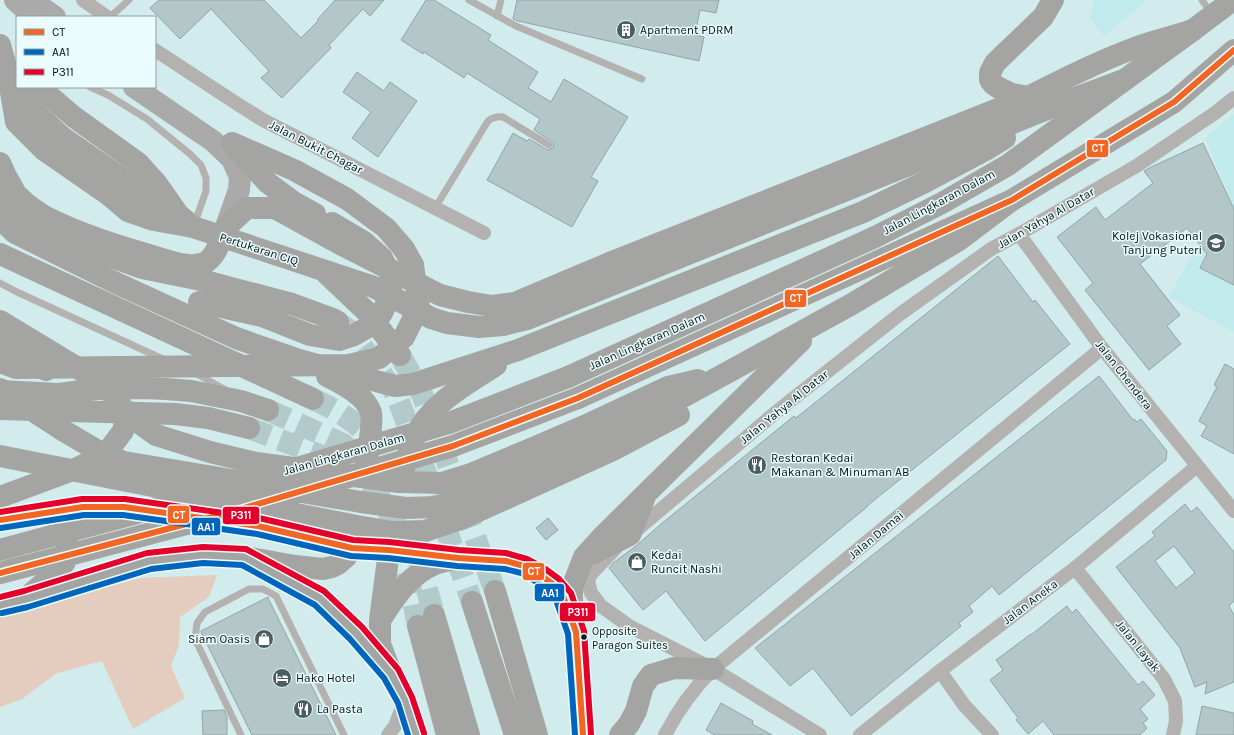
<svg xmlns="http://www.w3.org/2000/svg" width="1234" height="735" viewBox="0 0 1234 735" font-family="Karla,sans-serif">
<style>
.built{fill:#c1eaed}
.green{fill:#e4ccbf}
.building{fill:#b3c7c8;stroke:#92a5a6;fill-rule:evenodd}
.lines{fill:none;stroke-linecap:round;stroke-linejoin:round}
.highway-tunnel{stroke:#b3cacb;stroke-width:22;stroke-dasharray:22 11;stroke-linecap:butt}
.lane{stroke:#b3b2b0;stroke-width:7}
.street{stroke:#b3b2b0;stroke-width:14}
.primary{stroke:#a9aaa9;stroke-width:22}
.highway{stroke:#a4a5a3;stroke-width:22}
.primary-bridge{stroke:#a9aaa9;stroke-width:22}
.highway-bridge{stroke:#a4a5a3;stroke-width:22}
.bus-1-casing{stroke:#eafcfd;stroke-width:9}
.bus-2-casing{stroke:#eafcfd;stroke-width:9}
.bus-3-casing{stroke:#eafcfd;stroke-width:9}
.bus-1{stroke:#f26522;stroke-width:6}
.bus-2{stroke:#0065bd;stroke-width:6}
.bus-3{stroke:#e4002b;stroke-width:6}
.bus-dot{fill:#031213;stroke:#eafcfd;stroke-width:1.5}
.labels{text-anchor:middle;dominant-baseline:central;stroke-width:3;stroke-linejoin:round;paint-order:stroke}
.bus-label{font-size:11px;fill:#031213;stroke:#eafcfd;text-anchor:start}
.poi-label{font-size:12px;fill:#031213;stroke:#eafcfd;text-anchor:start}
.street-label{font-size:12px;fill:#031213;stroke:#eafcfd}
.line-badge{stroke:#eafcfd;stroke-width:1.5}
.badge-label{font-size:11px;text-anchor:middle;font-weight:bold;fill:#fff}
</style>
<rect width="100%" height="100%" fill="#d2ebec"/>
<g class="built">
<polygon points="1095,0 1147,0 1104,36 1090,18"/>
<polygon points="1234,114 1234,332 1169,297 1227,190 1205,138"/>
</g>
<polygon class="green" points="217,575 209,597 180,617 179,645 171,666 185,698 133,729 102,661 57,673 22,699 0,707 0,615 140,578"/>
<g class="building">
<polygon points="159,0 264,0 301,38 318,21 317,20 335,0 384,0 370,16 363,9 329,45 331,48 282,98 261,78 269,71 211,9 180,39 150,8"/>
<polygon points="426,0 434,0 491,35 488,40 538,72 528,88 551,102 564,79 628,117 591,177 598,181 572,227 487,180 513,133 527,141 529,139 548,150 553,148 554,143 534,130 540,119 467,73 464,78 424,52 423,54 401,40"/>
<polygon points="517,0 719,0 716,13 700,10 695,35 704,37 699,61 518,21 513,19"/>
<polygon points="357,72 384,91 390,82 417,101 378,157 352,138 371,112 343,92"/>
<polygon points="1203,143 1234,209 1234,285 1200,268 1207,254 1187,228 1140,264 1180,315 1167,326 1181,344 1149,370 1085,290 1093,283 1057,237 1096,207 1105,220 1153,183 1144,171 1149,168"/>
<polygon points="998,256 1033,302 1035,300 1070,344 868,505 868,506 705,641 666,591 643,610 609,568 613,563 636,546 661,524 794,416 796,418"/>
<polygon points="1225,364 1234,369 1234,454 1201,436 1207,426 1199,421 1217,387 1214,385"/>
<polygon points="1099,376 1133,420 1134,419 1137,422 1141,419 1167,451 1166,460 999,595 992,586 969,606 973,612 959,623 961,626 851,716 813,668 790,686 755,648"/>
<path d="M1185 504 1191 512 1197 507 1234 552V601L1229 606 1234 615V682L1205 694 1207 682 1195 687 1180 648 1116 567 1155 536 1152 532ZM1174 546 1195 573 1176 588 1155 561Z"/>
<polygon points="548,518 558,530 546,540 536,528"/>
<polygon points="268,597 268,598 336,735 252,735 201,632 201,631"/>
<polygon points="1067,606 1072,613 1076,609 1138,685 1143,681 1155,695 1140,709 1148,719 1143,723 1147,728 1140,735 1054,735 1043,721 1028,734 1016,720 1018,718 990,680 1003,670 996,660 1031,634 1031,635"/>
<polygon points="721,703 753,721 752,724 772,735 715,735 706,730"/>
<polygon points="1202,706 1234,713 1234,735 1196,735"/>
<polygon points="224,710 227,717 227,735 203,735 202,711"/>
</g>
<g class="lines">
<g class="highway-tunnel">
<polyline points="340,324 351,331 396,394 433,492 472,602"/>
<polyline points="400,355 422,394 495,591"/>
<path d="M313 399C323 404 334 409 343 415 369 432 390 454 411 475"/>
<polyline points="268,410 343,444 363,462"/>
<polyline points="249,428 341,463 378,494 396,526 402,546 418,626"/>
<polyline points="418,557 434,615"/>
</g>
<g class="lane">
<polyline points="469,0 516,26 642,79"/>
<polyline points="1202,0 1211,13"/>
<polyline points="497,16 501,0"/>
<polyline points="110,17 129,0"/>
<polyline points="90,87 108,95 147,119 190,154 201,165 206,178 206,191 194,225"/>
<path d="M435 208 488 121C493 117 497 116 503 117L549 145"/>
<polyline points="0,283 17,292 165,360"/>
<polyline points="195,373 226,390"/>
<polyline points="241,735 195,639 197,623 205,612 249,589 263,589 276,596 344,735"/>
</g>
<g class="street">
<polyline points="83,0 107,17"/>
<polyline points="155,50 239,105 263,120 484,233"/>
<polyline points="1019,234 1102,348 1234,511"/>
<polyline points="633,533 775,413 900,314 991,249 1019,234 1138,165 1215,113 1234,98"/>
<polyline points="616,548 591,574 588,581 591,593 601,606 629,626 713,669 820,735"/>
<polyline points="1075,568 1164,679 1175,701 1176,721 1173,735"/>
<polyline points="940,671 964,705 992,735"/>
<polyline points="388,735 395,726 405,700"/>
<path d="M665 735C678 710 693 689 713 669L1102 348"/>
<polyline points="860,735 940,671 1075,568 1197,466"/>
</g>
<g class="primary">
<polyline points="34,0 41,7 55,17"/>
<polyline points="134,87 213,141 232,159 240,177 239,190 226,227"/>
</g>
<g class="highway">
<polyline points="0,45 8,74 16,122 44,150 109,195 128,211 154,220 193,227 374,287 431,318 447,323 479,327 503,325 527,319 1062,103 1126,79"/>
<polyline points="11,79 33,110 62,137 127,182 146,198 180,216 186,221"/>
<polyline points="39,87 74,117 138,163 157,184 176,211"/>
<polyline points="1028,97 1012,94 999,88 993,84 990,80 990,73 995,63 1043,17 1053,0"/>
<polyline points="232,143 294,170 347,199 386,228 404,249 413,265"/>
<polyline points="236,148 268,183 295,203 315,214"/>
<polyline points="0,163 5,174 16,194 29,206"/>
<polyline points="0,199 7,206 23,215 89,249 142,268 201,280 292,304 333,319 338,322"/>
<polyline points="0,219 15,233 114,282 236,338 296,359 372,380 395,386 413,384 518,350 863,212 925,182 989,148 1005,138"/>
<path d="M226 227 247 208H275L344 246 440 295 468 302 492 306 515 303 612 262 1028 97C1064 79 1101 60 1140 46 1157 40 1175 36 1193 30"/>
<polyline points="0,254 313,399"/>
<polyline points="327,274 368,313 400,355"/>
<polyline points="0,345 20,357 46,370"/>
<path d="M327 376C342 384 366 395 371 413 373 424 368 453 366 465"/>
<polyline points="568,377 875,237 942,203 1008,165 1193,30 1233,0"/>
<polyline points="0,391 59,394 96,389 143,388 166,389 191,391 241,401 268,410"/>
<polyline points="578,398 1012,200 1174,102 1234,50"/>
<polyline points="0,409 175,414 208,418 249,428"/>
<polyline points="38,414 64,431 105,455 124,462 361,502 406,508 437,507 485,491 670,404 852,304 959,240 1012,200"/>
<polyline points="0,456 357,526 392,532 425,531 463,518 613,450 679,415"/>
<path d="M402 475C406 462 409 448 415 436 431 403 466 385 496 365"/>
<polyline points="0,497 73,470 105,455 123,431 127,414 156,435 210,452 256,463 399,482 442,483 471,474 538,446 591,423 668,387 698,380"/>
<polyline points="0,520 83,507 124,507 258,526 352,548 389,550 458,558 506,561 524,566 539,574 554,585 563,596 576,632"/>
<polyline points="391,536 380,620 380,644 391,673 405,700 416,735"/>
<polyline points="594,553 630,535 644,499"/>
<polyline points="261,566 320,598 356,633 385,666"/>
<polyline points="495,591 537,735"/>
<polyline points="32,593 55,573 65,562 67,542"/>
<polyline points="472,602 515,735"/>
<polyline points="0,605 26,599 149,561 203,555 244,557 295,566 323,569 332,567 338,564 346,557 352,548 355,535"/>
<polyline points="434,615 469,735"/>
<path d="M383 616C397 594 410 575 435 564 440 562 447 561 453 559"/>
<polyline points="418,626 447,735"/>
<polyline points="583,735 578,657 572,606 572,588 584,557 604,535 801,341"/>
<polyline points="620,735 629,724 636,711 643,686 651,675 674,668 713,669"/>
</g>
<polyline class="primary-bridge" points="15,0 34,17"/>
<g class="highway-bridge">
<path d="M29 206C34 209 39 213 44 216 79 234 118 246 156 257 170 261 189 269 204 263 216 258 221 239 226 227"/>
<polyline points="199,302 262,316 310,335 339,340 354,335 370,326 382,313 391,293 392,278 382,258 364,242 332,223"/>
<polyline points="0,321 99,381 115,397 127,414"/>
<polyline points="0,362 16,368 349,365 379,358 404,337 419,307 413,265"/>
<polyline points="0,389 38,414"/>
<polyline points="0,550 219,491 449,423 568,377"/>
<polyline points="0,573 224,514 453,446 578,398"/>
</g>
<g class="bus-1-casing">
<g id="bus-1">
<polyline points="0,520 83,507 124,507 258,526 352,548 389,550 458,558 506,561 524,566 539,574 554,585 563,596 576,632 583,735"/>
<polyline points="0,573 224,514 453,446 578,398 1012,200 1174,102 1234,50"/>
</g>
</g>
<g class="bus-2-casing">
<g id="bus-2">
<polyline points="1,528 84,515 123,515 257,534 351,556 388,558 457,566 505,569 521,573 535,581 548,591 556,600 568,634 575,735"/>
<polyline points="2,613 28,607 151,569 203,563 242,565 315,605 350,639 384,678 398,703 408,735"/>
</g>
</g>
<g class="bus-3-casing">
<g id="bus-3">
<polyline points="0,512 82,499 125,499 259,518 353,540 389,542 459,550 506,553 527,559 544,568 559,579 571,593 584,631 591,734"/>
<polyline points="0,597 24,591 147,553 203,547 246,549 324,591 362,627 398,669 412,697 424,733"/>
</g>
</g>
<use href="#bus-1" class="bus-1"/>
<use href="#bus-2" class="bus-2"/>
<use href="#bus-3" class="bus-3"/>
</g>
<defs>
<g id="building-disc" transform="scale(1)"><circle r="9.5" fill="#4b5e5f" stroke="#eafcfd"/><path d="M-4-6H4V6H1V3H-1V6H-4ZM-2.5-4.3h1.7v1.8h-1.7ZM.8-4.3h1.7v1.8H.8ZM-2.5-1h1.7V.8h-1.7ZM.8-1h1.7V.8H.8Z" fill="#fff"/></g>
<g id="university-disc" transform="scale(1)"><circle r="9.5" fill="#4b5e5f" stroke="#eafcfd"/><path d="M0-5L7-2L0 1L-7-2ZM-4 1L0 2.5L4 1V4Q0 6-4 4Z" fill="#fff"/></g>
<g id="restaurant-disc" transform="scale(1)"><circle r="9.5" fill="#4b5e5f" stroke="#eafcfd"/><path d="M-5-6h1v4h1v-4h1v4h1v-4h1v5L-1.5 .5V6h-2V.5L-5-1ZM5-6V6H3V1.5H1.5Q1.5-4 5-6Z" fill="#fff"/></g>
<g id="shop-disc" transform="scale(1)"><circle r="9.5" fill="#4b5e5f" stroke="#eafcfd"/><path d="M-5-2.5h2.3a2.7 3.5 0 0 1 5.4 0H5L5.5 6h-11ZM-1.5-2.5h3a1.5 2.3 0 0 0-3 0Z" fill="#fff"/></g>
<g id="hotel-disc" transform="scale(1)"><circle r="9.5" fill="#4b5e5f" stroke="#eafcfd"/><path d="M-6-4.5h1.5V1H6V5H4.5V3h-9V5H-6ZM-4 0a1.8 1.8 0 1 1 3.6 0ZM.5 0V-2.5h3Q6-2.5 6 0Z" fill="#fff"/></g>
</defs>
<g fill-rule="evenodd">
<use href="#building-disc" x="626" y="30"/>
<use href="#university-disc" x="1216" y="243"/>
<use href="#restaurant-disc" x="757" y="465"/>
<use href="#shop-disc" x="637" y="562"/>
<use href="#shop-disc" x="264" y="639"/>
<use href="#hotel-disc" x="282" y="678"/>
<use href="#restaurant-disc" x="303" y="709"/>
</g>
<circle class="bus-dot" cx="584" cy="637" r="3.5"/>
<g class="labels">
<g class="bus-label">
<text x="592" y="631">Opposite<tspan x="592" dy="14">Paragon Suites</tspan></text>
</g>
<g class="poi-label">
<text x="640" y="30">Apartment PDRM</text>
<text x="1202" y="236" text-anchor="end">Kolej Vokasional<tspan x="1202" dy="14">Tanjung Puteri</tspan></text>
<text x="771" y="458">Restoran Kedai<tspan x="771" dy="14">Makanan &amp; Minuman AB</tspan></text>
<text x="651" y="555">Kedai<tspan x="651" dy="14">Runcit Nashi</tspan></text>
<text x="250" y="639" text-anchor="end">Siam Oasis</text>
<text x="296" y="678">Hako Hotel</text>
<text x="317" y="709">La Pasta</text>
</g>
<g class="street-label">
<text transform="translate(316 147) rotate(27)">Jalan Bukit Chagar</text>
<text transform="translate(939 202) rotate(-28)">Jalan Lingkaran Dalam</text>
<text transform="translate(1046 218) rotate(-30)">Jalan Yahya Al Datar</text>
<text transform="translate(259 249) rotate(18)">Pertukaran CIQ</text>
<text transform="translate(647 341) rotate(-24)">Jalan Lingkaran Dalam</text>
<text transform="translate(1124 375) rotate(52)">Jalan Chendera</text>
<text transform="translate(784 407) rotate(-39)">Jalan Yahya Al Datar</text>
<text transform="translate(344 454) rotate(-16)">Jalan Lingkaran Dalam</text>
<text transform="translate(876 535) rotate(-40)">Jalan Damai</text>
<text transform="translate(1030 602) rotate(-37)">Jalan Aneka</text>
<text transform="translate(1138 646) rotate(51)">Jalan Layak</text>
</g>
</g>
<g class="line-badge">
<rect x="1086" y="139" width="23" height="19" rx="4" fill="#f26522"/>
<rect x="784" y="289" width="23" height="19" rx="4" fill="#f26522"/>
<rect x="167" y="505" width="23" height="19" rx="4" fill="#f26522"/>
<rect x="222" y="506" width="38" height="19" rx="4" fill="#e4002b"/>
<rect x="191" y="517" width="30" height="19" rx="4" fill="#0065bd"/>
<rect x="522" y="562" width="23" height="19" rx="4" fill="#f26522"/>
<rect x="534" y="583" width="31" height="19" rx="4" fill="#0065bd"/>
<rect x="559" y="602" width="37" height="20" rx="4" fill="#e4002b"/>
</g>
<g class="badge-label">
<text x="1098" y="152">CT</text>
<text x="796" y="302">CT</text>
<text x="179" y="519">CT</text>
<text x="241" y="519">P311</text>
<text x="206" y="531">AA1</text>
<text x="534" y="575">CT</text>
<text x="550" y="597">AA1</text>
<text x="578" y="616">P311</text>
</g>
<rect x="16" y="16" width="140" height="72" fill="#eafcfd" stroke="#8e9e9f"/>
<rect x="24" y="29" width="20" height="6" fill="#f26522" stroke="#8e9e9f"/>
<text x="52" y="36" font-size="12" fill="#031213">CT</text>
<rect x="24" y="49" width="20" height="6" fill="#0065bd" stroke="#8e9e9f"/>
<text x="52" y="56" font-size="12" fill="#031213">AA1</text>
<rect x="24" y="69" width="20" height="6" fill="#e4002b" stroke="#8e9e9f"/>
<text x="52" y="76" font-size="12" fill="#031213">P311</text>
</svg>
